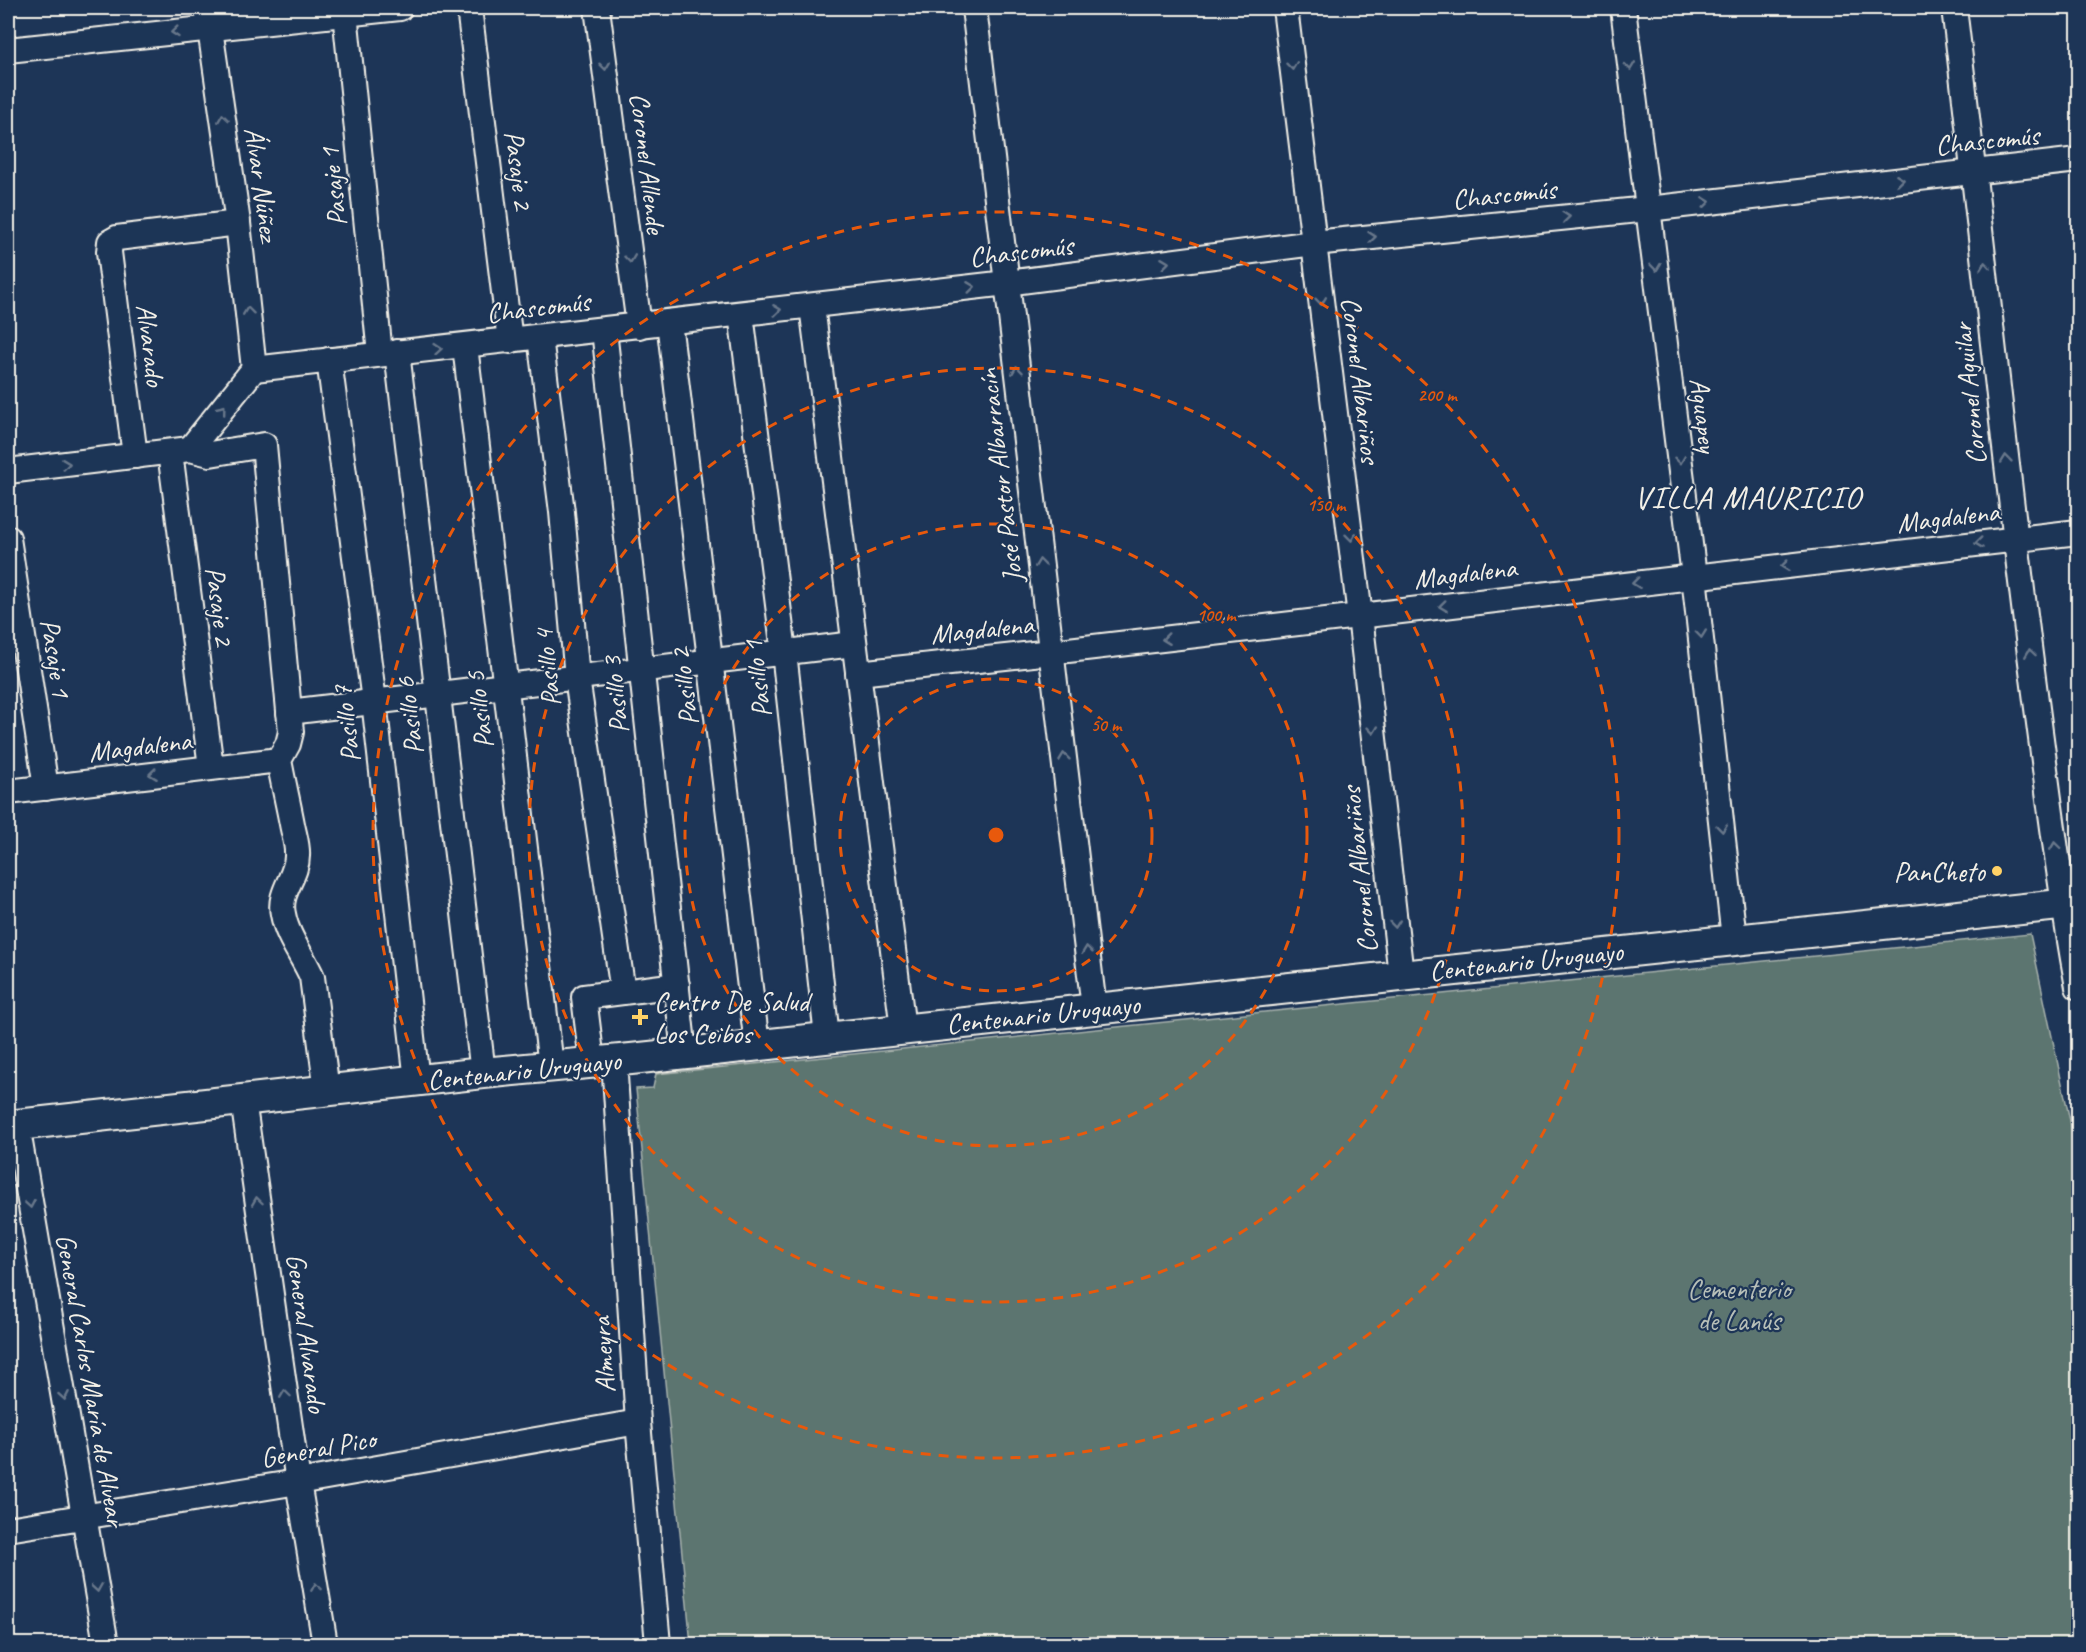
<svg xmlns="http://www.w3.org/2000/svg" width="2086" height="1652" viewBox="0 0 2086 1652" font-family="Caveat,sans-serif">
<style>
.green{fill:#5c7470;stroke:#a8b2ac;stroke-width:1.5}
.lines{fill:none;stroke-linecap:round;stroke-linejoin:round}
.minor-casing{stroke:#f4f1e8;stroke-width:28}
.major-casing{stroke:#f4f1e8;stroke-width:34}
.minor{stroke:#1d3557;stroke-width:24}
.major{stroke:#1d3557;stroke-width:30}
.oneway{stroke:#68778a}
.ring{fill:none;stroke:#e8590c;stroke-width:3;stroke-dasharray:10 8}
.poi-dot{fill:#ffd166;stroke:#1d3557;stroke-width:2}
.labels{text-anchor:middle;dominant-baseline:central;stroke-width:4.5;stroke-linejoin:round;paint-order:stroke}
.street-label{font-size:28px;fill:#f4f1e8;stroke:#1d3557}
.poi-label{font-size:28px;fill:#f4f1e8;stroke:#1d3557;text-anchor:end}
.park-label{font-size:28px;fill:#b7bfb8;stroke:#1d3557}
.quarter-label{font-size:32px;letter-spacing:1.5px;fill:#f4f1e8;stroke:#1d3557}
.centre{fill:#e8590c;stroke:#1d3557;stroke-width:3}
.ring-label{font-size:18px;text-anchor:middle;font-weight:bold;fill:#e8590c;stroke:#1d3557;stroke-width:4.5;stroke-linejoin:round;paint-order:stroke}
</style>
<rect width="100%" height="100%" fill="#1d3557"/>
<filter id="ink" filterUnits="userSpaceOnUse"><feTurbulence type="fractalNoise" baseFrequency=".0167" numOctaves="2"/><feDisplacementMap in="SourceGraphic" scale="12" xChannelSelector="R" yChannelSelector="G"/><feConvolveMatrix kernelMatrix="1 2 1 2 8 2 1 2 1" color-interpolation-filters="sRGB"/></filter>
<g filter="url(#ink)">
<polygon class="green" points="2030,934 2078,1158 2078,1644 691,1644 636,1089 653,1088 656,1074"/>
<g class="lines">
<g class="minor-casing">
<g id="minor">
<polyline points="207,8 238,223 254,369"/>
<polyline points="469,8 510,341"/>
<polyline points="597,8 639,326"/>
<polyline points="974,8 1094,1008"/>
<polyline points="1285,8 1360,616 1401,975"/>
<polyline points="1623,8 1694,576 1734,939"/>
<path d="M1954 8C1982 236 2005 465 2035 693 2048 791 2060 889 2078 987"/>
<polyline points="345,13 380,354"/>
<polyline points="8,50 400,8"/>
<polyline points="812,306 903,1029"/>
<polyline points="741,314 784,652 827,1037"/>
<polyline points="669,322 757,1045"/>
<polyline points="604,330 684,1053"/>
<polyline points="540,337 562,512 577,678 623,992"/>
<polyline points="465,346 551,1066"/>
<polyline points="397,352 483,1073"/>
<polyline points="329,360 374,701 417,1081"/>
<polyline points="190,449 254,369 1007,283 1314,243 1648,209 2078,160"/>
<polyline points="170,452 211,767"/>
<polyline points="135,456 109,252 110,242 117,238 238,223"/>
<path d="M8 471 190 449 210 454 264 445 291 732 288 744 279 760C283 782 288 803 292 824 294 835 298 846 297 856 297 877 278 892 283 914 287 937 303 956 312 977L327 1091"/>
<polyline points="8,538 46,788"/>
<polyline points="858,673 1051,652 2078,532"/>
<polyline points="289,712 854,644"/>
<polyline points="8,792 279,760"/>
<polyline points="614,1061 638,1422 658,1644"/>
<polyline points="592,1062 584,997 677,985"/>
<polyline points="243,1100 298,1482 325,1644"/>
<polyline points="17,1125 106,1644"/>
<polyline points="8,1529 298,1482 638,1422"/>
</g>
</g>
<g class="major-casing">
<polyline id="major" points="8,1126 483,1073 631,1059 2078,903"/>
</g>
<use href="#minor" class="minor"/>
<use href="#major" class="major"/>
</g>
<defs><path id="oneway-chevron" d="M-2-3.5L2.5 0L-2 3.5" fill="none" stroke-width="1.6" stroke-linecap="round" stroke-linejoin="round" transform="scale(1.5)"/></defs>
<g class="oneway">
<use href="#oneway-chevron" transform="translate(175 32) rotate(174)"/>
<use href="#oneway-chevron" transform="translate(605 66) rotate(83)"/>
<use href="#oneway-chevron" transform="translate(1292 66) rotate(83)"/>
<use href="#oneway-chevron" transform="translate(1630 66) rotate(83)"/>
<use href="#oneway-chevron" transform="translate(223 118) rotate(-98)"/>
<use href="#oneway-chevron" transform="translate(1900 180) rotate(-7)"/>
<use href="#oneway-chevron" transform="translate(1706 202) rotate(-7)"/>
<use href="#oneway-chevron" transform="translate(1566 217) rotate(-6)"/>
<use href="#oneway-chevron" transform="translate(1372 237) rotate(-6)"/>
<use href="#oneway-chevron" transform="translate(630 259) rotate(83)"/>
<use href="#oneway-chevron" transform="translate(1165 263) rotate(-7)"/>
<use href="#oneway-chevron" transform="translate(1985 266) rotate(-96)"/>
<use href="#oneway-chevron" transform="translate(1656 267) rotate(83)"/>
<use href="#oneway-chevron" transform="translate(971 287) rotate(-7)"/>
<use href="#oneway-chevron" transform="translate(1321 301) rotate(83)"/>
<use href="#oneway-chevron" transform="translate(777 310) rotate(-7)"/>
<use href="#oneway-chevron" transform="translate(248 311) rotate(-97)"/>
<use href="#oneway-chevron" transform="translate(438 349) rotate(-5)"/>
<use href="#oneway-chevron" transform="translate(1017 370) rotate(-97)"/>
<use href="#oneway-chevron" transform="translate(222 409) rotate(-51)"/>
<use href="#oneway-chevron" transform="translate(2006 459) rotate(-96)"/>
<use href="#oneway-chevron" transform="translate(1680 460) rotate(83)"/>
<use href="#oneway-chevron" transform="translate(66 464) rotate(-7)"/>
<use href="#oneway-chevron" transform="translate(1351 537) rotate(83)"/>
<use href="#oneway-chevron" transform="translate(1979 543) rotate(173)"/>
<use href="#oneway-chevron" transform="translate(1040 563) rotate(-97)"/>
<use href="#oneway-chevron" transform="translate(1785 566) rotate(173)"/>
<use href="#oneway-chevron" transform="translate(1636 583) rotate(173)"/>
<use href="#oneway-chevron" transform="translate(1443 606) rotate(173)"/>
<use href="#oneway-chevron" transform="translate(1701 634) rotate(84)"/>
<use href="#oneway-chevron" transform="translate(1166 639) rotate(173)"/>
<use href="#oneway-chevron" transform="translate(2030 653) rotate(-98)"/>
<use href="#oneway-chevron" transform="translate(1373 730) rotate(84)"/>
<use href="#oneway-chevron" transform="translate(1064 757) rotate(-97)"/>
<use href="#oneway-chevron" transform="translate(153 774) rotate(173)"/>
<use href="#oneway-chevron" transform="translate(1722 828) rotate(84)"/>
<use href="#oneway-chevron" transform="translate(2055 846) rotate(-98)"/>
<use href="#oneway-chevron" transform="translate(1395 924) rotate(84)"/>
<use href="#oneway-chevron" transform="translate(1087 950) rotate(-97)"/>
<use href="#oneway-chevron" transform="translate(257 1201) rotate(-98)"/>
<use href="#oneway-chevron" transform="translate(30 1204) rotate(80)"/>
<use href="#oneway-chevron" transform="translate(285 1394) rotate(-98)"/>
<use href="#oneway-chevron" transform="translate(64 1396) rotate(80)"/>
<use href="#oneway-chevron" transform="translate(316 1587) rotate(-99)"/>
<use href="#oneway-chevron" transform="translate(97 1588) rotate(81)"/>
</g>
</g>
<g class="ring">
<circle cx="996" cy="835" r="156"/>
<circle cx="996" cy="835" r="311"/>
<circle cx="996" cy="835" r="467"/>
<circle cx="996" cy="835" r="623"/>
</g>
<g class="poi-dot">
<circle cx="1997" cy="871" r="6"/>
<path d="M637 1008h6v6h6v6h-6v6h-6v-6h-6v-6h6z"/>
</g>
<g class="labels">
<g class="street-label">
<text transform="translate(1987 140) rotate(-6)">Chascomús</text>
<text transform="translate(648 163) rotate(83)">Coronel Allende</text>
<text transform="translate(519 170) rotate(83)">Pasaje 2</text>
<text transform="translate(262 184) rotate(82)">Álvar Núñez</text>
<text transform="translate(333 187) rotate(-96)">Pasaje 1</text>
<text transform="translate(1504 194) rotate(-6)">Chascomús</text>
<text transform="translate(1021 251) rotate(-7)">Chascomús</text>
<text transform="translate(538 307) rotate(-7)">Chascomús</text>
<text transform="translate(151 345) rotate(83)">Alvarado</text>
<text transform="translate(1361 380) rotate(83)">Coronel Albariños</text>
<text transform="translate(1969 394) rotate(-96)">Coronel Aguilar</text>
<text transform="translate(1704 415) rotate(83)">Aguapey</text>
<text transform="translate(1000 476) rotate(-97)">José Pastor Albarracín</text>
<text transform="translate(1948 517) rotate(-7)">Magdalena</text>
<text transform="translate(1465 573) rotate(-7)">Magdalena</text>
<text transform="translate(220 606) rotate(83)">Pasaje 2</text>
<text transform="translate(982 629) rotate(-6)">Magdalena</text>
<text transform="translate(56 658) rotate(81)">Pasaje 1</text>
<text transform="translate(547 668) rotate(-96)">Pasillo 4</text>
<text transform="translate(757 679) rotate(-97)">Pasillo 1</text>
<text transform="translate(684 687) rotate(-97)">Pasillo 2</text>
<text transform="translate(615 695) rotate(-96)">Pasillo 3</text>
<text transform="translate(479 710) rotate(-97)">Pasillo 5</text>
<text transform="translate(409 716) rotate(-97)">Pasillo 6</text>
<text transform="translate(346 724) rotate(-97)">Pasillo 7</text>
<text transform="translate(140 746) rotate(-7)">Magdalena</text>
<text transform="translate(1359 870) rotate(-96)">Coronel Albariños</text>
<text transform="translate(1526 961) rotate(-6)">Centenario Uruguayo</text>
<text transform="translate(1043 1014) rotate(-6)">Centenario Uruguayo</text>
<text transform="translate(524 1070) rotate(-6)">Centenario Uruguayo</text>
<text transform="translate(307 1333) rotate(82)">General Alvarado</text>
<text transform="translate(603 1355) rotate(-94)">Almeyra</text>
<text transform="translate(91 1380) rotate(80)">General Carlos María de Alvear</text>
<text transform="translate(318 1448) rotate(-10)">General Pico</text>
</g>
<g class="poi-label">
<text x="1985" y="871">PanCheto</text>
<text x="654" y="1001" text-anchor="start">Centro De Salud<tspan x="654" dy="32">Los Ceibos</tspan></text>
</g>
<g class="park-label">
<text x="1739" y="1288">Cementerio<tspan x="1739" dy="32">de Lanús</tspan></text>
</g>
<g class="quarter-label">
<text x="1748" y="497">VILLA MAURICIO</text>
</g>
</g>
<circle cx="996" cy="835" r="9" class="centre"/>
<g class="ring-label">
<text x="1437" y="401">200 m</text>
<text x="1326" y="511">150 m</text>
<text x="1216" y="621">100 m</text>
<text x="1106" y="731">50 m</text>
</g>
<rect width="2086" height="1652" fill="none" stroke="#1d3557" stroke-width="30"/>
<rect x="15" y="15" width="2056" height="1622" fill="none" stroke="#f4f1e8" stroke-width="2" filter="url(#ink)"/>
</svg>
